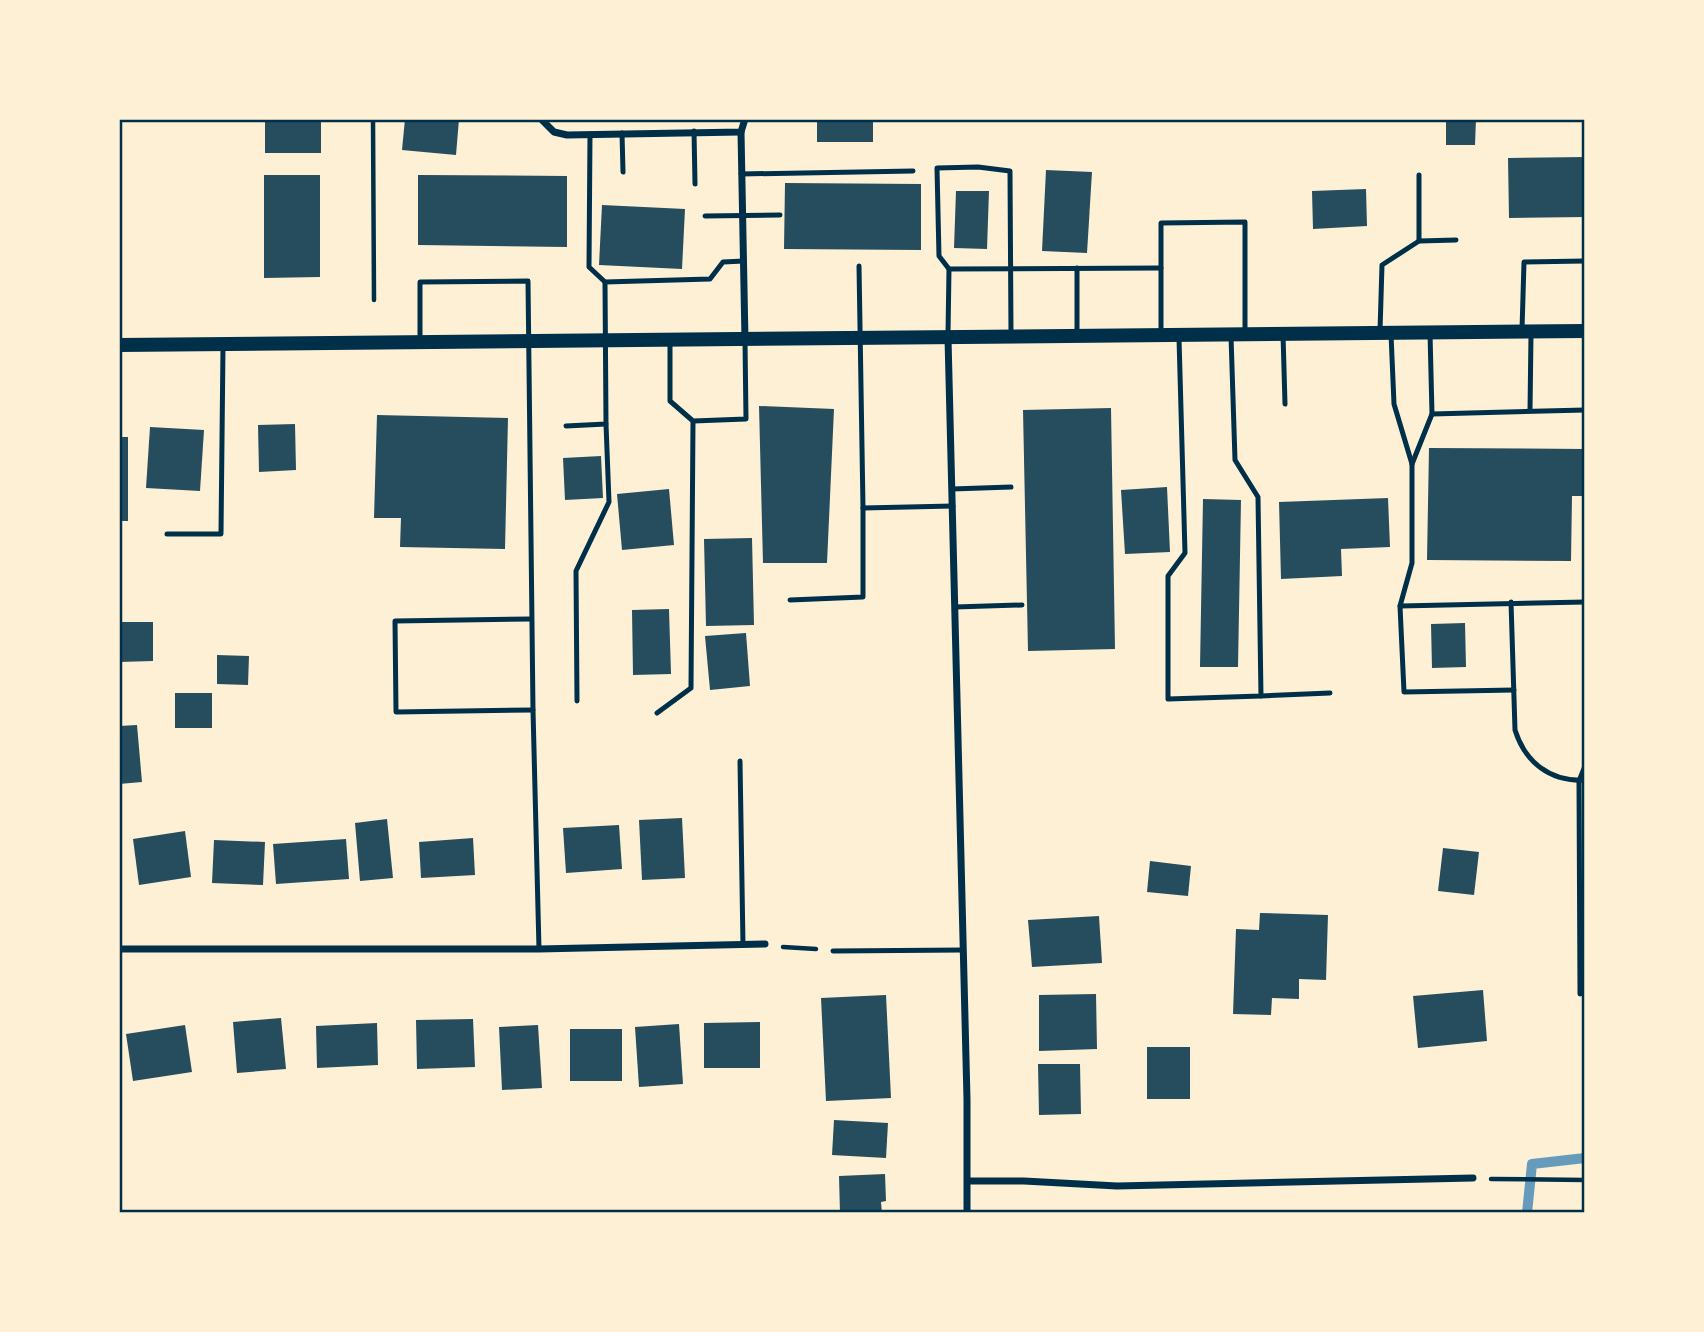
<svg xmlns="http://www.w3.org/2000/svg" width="1704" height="1332" viewBox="0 0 1704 1332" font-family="Signika,sans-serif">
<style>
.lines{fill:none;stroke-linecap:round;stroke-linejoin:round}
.stream{stroke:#669bbc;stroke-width:10}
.building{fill:#264d5e}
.path{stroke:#003049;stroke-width:4.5}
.service{stroke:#003049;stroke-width:5}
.minor{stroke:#003049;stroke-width:7}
.secondary{stroke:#003049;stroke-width:14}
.neatline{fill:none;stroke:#003049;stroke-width:2.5}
</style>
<rect width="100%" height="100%" fill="#fdf0d5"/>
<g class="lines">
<polyline class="stream" points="1527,1213 1532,1164 1585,1158"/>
</g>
<g class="building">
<rect x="265" y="119" width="56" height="34"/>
<polygon points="405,119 459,119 456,155 402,150"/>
<rect x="817" y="119" width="56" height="23"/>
<polygon points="1446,119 1476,119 1475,145 1446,145"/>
<polygon points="1585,157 1585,217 1509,218 1508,158"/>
<polygon points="1046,170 1092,172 1087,253 1042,251"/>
<polygon points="264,175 320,175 320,277 264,278"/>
<polygon points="418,175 567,176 567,247 418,245"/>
<polygon points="785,183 921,184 921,250 784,249"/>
<polygon points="1366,189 1367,226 1313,229 1312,191"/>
<polygon points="956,191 989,191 987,249 954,248"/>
<polygon points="602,205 685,209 682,269 599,265"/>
<polygon points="759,406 834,409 827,563 763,563"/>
<polygon points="1111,408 1115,649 1028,651 1023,410"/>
<polygon points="377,415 508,418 505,549 400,547 401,518 374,518"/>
<polygon points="295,424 296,470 259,472 258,425"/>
<polygon points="150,427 204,430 200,491 146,488"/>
<rect x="119" y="437" width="9" height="84"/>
<polygon points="1429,448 1585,449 1585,496 1572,496 1571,561 1427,560"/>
<polygon points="601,456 603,498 565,500 563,458"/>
<polygon points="1167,487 1170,552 1125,554 1121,490"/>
<polygon points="669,489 674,545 622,550 617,494"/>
<polygon points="1388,498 1390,547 1341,549 1342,576 1281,579 1279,502"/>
<polygon points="1203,499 1241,500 1238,667 1200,667"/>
<polygon points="752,538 754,625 706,626 704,539"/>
<polygon points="669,609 671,674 633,675 632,610"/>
<polygon points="119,622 153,622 153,661 119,662"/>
<polygon points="1465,623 1466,667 1432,668 1431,624"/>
<polygon points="746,633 750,686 710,690 705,636"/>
<polygon points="217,655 249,656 248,685 217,684"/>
<rect x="175" y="693" width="37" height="35"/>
<polygon points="137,725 142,782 119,784 119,726"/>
<polygon points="682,818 685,878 642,880 639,820"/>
<polygon points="387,819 393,878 360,881 355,823"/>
<polygon points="619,825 622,869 566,873 563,828"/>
<polygon points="185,831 191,877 139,885 133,839"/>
<polygon points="473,838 475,875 421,878 419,842"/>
<polygon points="346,839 349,879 276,884 273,844"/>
<polygon points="214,840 265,842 263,885 212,883"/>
<polygon points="1443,848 1479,852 1474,895 1438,891"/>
<polygon points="1150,861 1191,866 1188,896 1147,892"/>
<polygon points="1260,913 1328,915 1326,980 1299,979 1299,999 1272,998 1271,1015 1233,1014 1236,929 1259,930"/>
<polygon points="1099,916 1102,963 1032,967 1028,920"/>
<polygon points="1483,990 1487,1041 1418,1048 1413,996"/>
<polygon points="1096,994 1097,1049 1039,1051 1039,995"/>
<polygon points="886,995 891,1098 826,1101 821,998"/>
<polygon points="281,1018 286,1069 237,1073 233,1022"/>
<polygon points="473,1019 475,1067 417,1069 416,1020"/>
<polygon points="760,1022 760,1068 704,1068 704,1023"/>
<polygon points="377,1023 378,1065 317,1068 316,1026"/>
<polygon points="679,1024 683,1084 639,1087 635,1027"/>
<polygon points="185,1025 192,1072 133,1081 126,1034"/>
<polygon points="538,1025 542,1088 502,1090 499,1027"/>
<rect x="570" y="1029" width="52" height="52"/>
<rect x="1147" y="1047" width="43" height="52"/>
<polygon points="1038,1064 1080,1064 1081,1114 1039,1115"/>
<polygon points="834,1120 888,1123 886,1158 832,1155"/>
<polygon points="885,1174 886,1201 881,1202 882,1213 840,1213 839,1176"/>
</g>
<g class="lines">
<g class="path">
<polyline points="373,119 374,300"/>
<polyline points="783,947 816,949"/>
<polyline points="1491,1179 1585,1180"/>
</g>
<g class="service">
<polyline points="694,131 695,184"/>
<polyline points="622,133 623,172"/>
<polyline points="590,134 589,267 605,282"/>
<polyline points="741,174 913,171"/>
<polyline points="705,216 780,215"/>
<polyline points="1419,241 1419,175"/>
<polyline points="859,266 863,508 953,506"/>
<polyline points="1077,268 1077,335"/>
<polyline points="949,269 939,256 937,168 978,167 1010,171 1011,334"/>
<polyline points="1522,330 1524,262 1585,261"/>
<polyline points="1380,331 1382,265 1419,241 1456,240"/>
<polyline points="1161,332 1161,223 1245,222 1245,334"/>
<polyline points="1430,333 1432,414 1585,410"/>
<polyline points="948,334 949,269 1161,268"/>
<polyline points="1283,334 1285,404"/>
<polyline points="1391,334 1394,404 1412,464 1412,563 1400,606 1404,692 1514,690"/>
<polyline points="1179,338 1185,553 1168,576 1168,699 1261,696 1258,497 1235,460 1231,336"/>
<polyline points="420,340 420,282 528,281 533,710 539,949"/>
<polyline points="670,342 670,401 693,421 746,419 745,341"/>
<polyline points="1530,411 1531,334"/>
<polyline points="566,426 606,424 605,282 710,279 723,262 744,261"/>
<polyline points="1412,464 1432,414"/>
<polyline points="952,489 1011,487"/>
<polyline points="167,534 221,534 223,346"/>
<polyline points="790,600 863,597 863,508"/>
<path d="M1511 602 1515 730C1525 762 1550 782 1585 780"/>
<polyline points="1400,606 1585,602"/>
<polyline points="955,607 1022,605"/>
<polyline points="531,619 395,621 396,712 533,710"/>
<polyline points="1261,696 1330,693"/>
<polyline points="577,701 576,571 609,502 606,424"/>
<polyline points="657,713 691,688 693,421"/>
<polyline points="740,761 743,945"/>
<polyline points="833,951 963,950"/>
<polyline points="1580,994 1579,781 1585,766"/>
</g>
<g class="minor">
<polyline points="541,119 554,132 567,135 741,132 745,119"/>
<polyline points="741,132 745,340"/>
<polyline points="948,338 967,1099 967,1213"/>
<polyline points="119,949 539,949 765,944"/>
<polyline points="968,1181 1024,1181 1117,1186 1473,1178"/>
</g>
<polyline class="secondary" points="119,345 1585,331"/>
</g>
<rect width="1704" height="1332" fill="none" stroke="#fdf0d5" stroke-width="242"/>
<rect x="121" y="121" width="1462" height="1090" class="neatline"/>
</svg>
